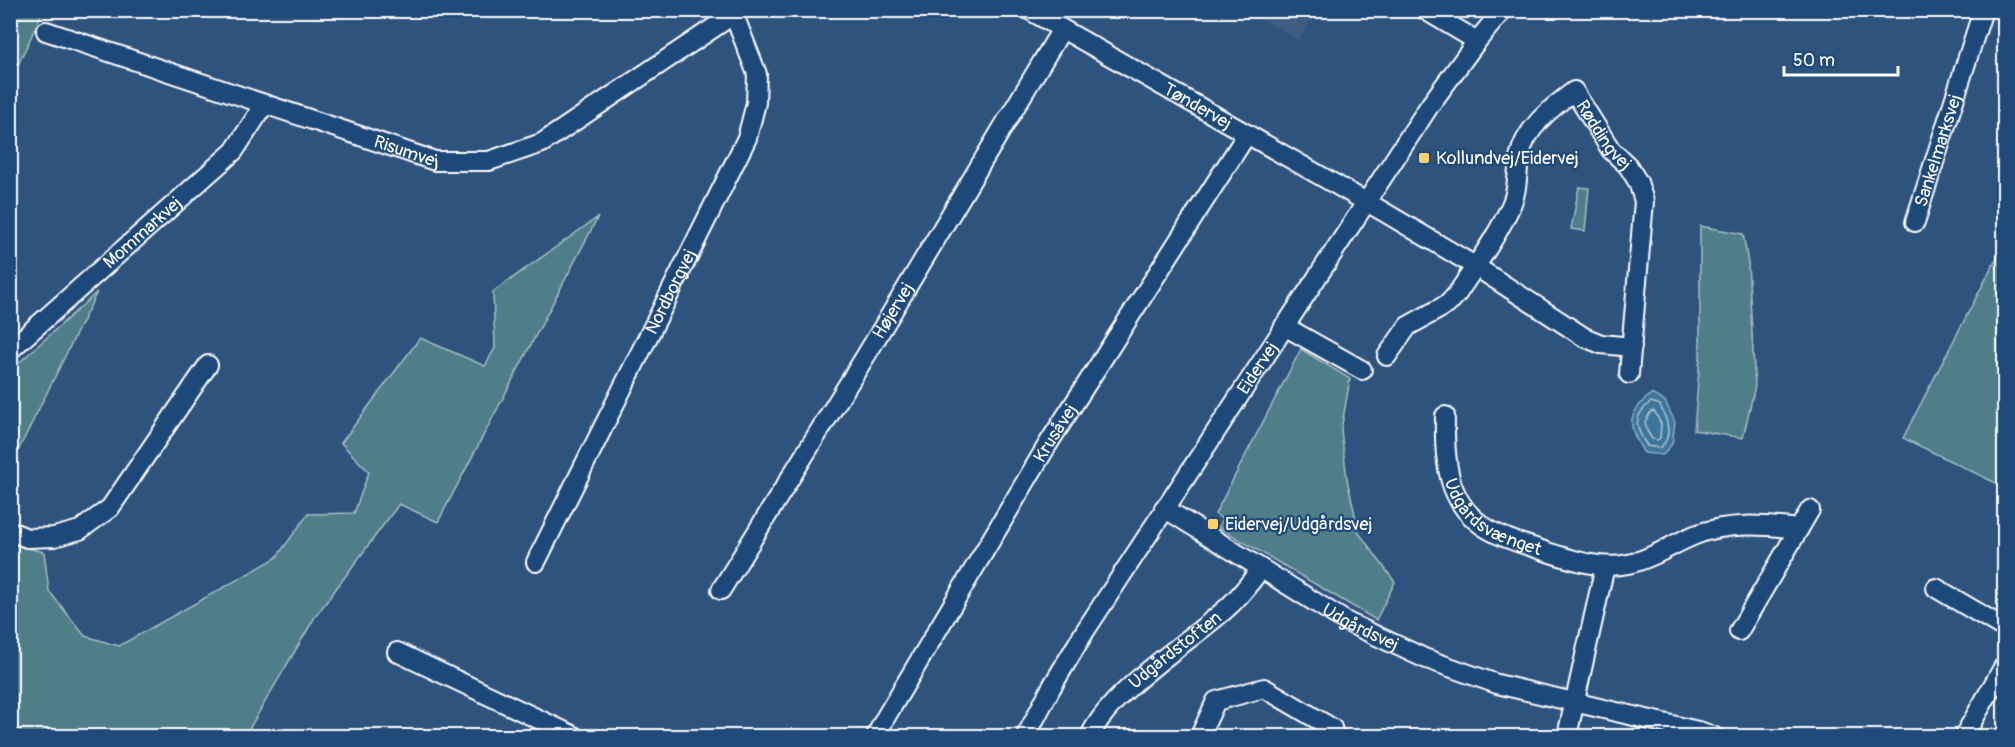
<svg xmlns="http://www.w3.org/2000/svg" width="2015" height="747" viewBox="0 0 2015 747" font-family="Pangolin,sans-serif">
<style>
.built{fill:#405d81}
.green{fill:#507e88;stroke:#a8bec4;stroke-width:1.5}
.water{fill:#3e769a;stroke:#8badc2;stroke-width:1.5}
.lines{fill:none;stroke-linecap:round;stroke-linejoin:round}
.shore{stroke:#b2c8d7;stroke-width:1.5}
.minor-casing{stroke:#fff;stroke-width:22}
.minor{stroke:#1f4a7a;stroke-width:18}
.poi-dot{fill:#ffd166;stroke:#1f4a7a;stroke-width:2}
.labels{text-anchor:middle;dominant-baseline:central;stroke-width:4.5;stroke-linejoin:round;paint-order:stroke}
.street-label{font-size:18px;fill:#fff;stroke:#1f4a7a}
.poi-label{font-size:18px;fill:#fff;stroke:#1f4a7a;text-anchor:start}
</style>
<rect width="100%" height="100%" fill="#2e537d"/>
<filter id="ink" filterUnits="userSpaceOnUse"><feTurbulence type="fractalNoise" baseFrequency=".0167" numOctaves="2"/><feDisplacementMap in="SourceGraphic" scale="12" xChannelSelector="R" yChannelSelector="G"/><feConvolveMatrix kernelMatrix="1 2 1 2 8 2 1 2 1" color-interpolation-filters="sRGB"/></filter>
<g filter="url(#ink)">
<polygon class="built" points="1246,11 1315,11 1299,40"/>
<g class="green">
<polygon points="11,10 43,11 11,80 10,11"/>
<polygon points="1579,187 1589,188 1585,231 1571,229"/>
<polygon points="598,217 438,522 399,504 315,617 245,736 207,736 191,733 188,736 11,736 11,544 44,552 49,591 85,636 119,646 276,558 308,514 354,513 369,472 341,443 420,338 485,366 495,348 493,292"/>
<polygon points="1700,226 1743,234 1748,263 1755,386 1743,438 1694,430 1700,357"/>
<polygon points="2004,244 2004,487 1903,438"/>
<polygon points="97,292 11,465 11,370"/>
<polygon points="1301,349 1350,379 1341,430 1347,479 1359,533 1395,582 1376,620 1218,527 1222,519 1215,514"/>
</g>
<path class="water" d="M1651 394 1665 401 1675 422 1672 444 1663 455 1644 453C1627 425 1626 415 1651 394Z"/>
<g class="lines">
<g class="shore">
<path d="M1651 402 1660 405C1667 420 1674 436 1660 448L1647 446C1635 427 1632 417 1651 402Z"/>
<polygon points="1651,411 1655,412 1661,424 1660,438 1657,440 1652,439 1647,431 1645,422"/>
</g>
<g class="minor-casing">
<g id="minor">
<path id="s1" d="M1029 10 1384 212 1475 266 1584 337 1601 344 1632 347"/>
<polyline points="1425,10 1477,41"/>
<path id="s2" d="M46 31 435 161H489L542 143 740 10"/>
<path id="s3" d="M1915 222 1983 10"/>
<polyline points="1284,326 1362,370"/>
<path id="s4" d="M10 350 234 151 264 105"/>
<path id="s5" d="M1387 356 1408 326 1448 304 1457 294C1476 265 1498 236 1512 203 1518 190 1517 172 1519 158 1525 128 1551 108 1574 91L1611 150 1628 166 1638 182 1644 201 1629 374"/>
<path id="s6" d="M1445 416C1444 468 1448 515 1504 537 1518 543 1533 547 1547 552 1573 560 1601 570 1628 564 1652 559 1672 544 1695 535 1728 522 1764 525 1799 529"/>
<path id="s7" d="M1164 508 1347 622 1424 658 1497 684 1702 732 1713 736"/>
<polyline points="10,531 27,538 54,537 80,530 110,508 208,365"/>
<path id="s8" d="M536 562 747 138 756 103 757 74 734 15"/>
<polyline points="1936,588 2004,628"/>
<path id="s9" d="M721 590 865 357 1062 29"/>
<polyline points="1739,631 1810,510"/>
<polyline points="397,652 574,736"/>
<path id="s10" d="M876 736 884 720 1048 444 1247 134"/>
<path id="s11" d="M1026 736 1051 688 1085 631 1430 105 1477 41 1503 10"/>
<path id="s12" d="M1090 736C1111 690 1188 643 1227 608 1240 597 1250 582 1261 569"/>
<polyline points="1200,736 1216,701 1264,688 1332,728 1334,736"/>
<polyline points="1567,736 1605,566"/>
<polyline points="1964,736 2004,666"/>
</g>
</g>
<use href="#minor" class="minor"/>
</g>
</g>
<g class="poi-dot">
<rect x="1418" y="152" width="12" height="12" rx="3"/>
<rect x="1207" y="518" width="12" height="12" rx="3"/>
</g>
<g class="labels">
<g class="street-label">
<text stroke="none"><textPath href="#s1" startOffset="194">Tøndervej</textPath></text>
<text stroke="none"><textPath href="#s5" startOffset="390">Røddingvej</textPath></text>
<text stroke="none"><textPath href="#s2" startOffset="380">Risumvej</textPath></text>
<text stroke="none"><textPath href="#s3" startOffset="75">Sankelmarksvej</textPath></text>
<text stroke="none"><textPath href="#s4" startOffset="177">Mommarkvej</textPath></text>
<text stroke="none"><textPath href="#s8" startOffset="302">Nordborgvej</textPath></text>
<text stroke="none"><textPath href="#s9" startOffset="328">Højervej</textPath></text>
<text stroke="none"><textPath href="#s11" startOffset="435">Eidervej</textPath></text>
<text stroke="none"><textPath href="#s10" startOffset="352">Krusåvej</textPath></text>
<text stroke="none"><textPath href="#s6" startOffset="124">Udgårdsvænget</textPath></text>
<text stroke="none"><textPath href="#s7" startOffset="230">Udgårdsvej</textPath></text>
<text stroke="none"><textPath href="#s12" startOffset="122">Udgårdstoften</textPath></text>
</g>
<g class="poi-label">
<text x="1436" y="158">Kollundvej/Eidervej</text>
<text x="1225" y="524">Eidervej/Udgårdsvej</text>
</g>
</g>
<rect width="2015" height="747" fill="none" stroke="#1f4a7a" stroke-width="36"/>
<rect x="18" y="18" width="1979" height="711" fill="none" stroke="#fff" stroke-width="2" filter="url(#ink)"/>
<path d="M1784 66v9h114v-9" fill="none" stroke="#ffffff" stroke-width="3"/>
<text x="1793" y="66" font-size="18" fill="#ffffff" stroke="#1f4a7a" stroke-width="4.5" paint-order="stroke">50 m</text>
</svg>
